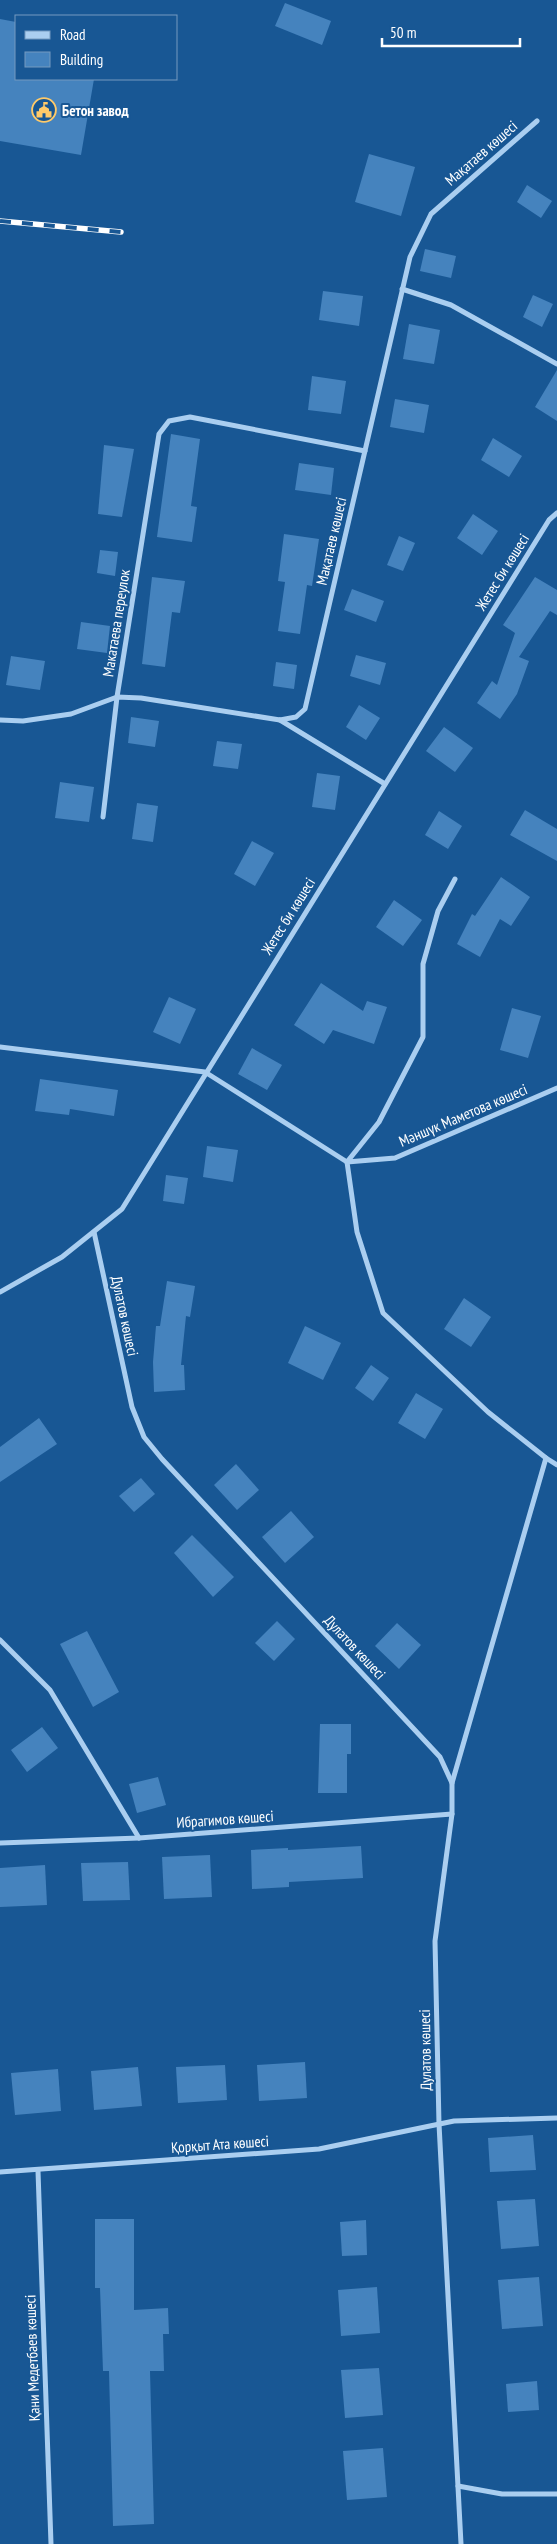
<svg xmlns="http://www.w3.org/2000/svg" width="557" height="2544" viewBox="0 0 557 2544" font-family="'PT Sans Narrow',sans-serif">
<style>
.building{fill:#4583be}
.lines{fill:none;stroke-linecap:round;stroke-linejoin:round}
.minor{stroke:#aacef0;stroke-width:5}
.rail-casing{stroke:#fff;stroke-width:5.5}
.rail{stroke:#185794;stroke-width:4;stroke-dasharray:11;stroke-linecap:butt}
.labels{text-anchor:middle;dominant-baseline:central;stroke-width:4;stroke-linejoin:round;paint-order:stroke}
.poi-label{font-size:15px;font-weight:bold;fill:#fff;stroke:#185794;text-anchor:start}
.street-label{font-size:15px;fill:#fff;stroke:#185794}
</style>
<rect width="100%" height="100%" fill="#185794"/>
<g class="building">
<polygon points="285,3 331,21 322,45 275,26"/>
<polygon points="0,19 16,22 16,79 94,79 81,155 0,141"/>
<polygon points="369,154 415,167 401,216 355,202"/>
<polygon points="527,185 552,201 541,218 517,202"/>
<polygon points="425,249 456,256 451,278 420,271"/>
<polygon points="323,291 363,296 359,326 319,320"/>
<polygon points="533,295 553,304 542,327 523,317"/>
<polygon points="409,324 440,330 434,364 403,359"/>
<polygon points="557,370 557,421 535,407"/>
<polygon points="312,376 346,381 341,414 308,410"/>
<polygon points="395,399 429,405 424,433 390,427"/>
<polygon points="171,434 200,439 191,506 197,507 192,542 157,537"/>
<polygon points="493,438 522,456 509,477 481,460"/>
<polygon points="104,445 134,449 122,517 98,514"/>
<polygon points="299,463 334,468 331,495 295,490"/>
<polygon points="473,514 498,531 482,555 457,538"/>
<polygon points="284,534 319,539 312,586 307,585 300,634 278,631 285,582 278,581"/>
<polygon points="399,536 415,543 403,571 387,565"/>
<polygon points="100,550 118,552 115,576 97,573"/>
<polygon points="152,577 185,581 180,613 172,612 165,667 142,664"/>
<polygon points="535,577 557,590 557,615 550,611 519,657 529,661 517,694 500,719 477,703 492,681 497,685 515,633 503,625"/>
<polygon points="352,589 384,601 376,622 344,610"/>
<polygon points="81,622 110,626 107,653 77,649"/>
<polygon points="356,655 386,663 380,685 350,676"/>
<polygon points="11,656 45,661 40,690 6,685"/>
<polygon points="276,662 297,665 294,689 273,686"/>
<polygon points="359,705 380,718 366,740 346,727"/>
<polygon points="131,717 159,721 155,747 128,743"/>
<polygon points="444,727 473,748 455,772 426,751"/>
<polygon points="217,741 242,744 238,769 213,766"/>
<polygon points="317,773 340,776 335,810 312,807"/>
<polygon points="60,782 94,787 89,822 55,818"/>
<polygon points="137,803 158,806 153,842 132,839"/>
<polygon points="525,810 557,829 557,861 510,835"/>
<polygon points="439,811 462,826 448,849 425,835"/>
<polygon points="252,841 274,853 255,886 234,874"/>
<polygon points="501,877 530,897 511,926 500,919 480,957 457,944 472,914 475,916"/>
<polygon points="394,900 422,920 403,946 376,927"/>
<polygon points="321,983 363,1011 367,1001 387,1007 374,1044 333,1030 324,1044 294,1025"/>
<polygon points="169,997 196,1009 180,1044 153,1032"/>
<polygon points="512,1008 541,1016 528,1058 500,1050"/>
<polygon points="252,1048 282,1065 267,1090 238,1074"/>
<polygon points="40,1079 118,1090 114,1116 70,1109 69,1115 35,1111"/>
<polygon points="207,1146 238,1150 233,1182 203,1177"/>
<polygon points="166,1175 188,1178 184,1204 163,1201"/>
<polygon points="167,1281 195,1286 190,1317 186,1316 181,1365 184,1365 185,1390 154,1392 153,1362 156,1326 160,1326"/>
<polygon points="464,1298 491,1317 471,1347 444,1329"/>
<polygon points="305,1326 341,1343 323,1380 288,1363"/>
<polygon points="371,1365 389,1378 373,1401 355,1388"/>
<polygon points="416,1393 443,1409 425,1439 398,1423"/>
<polygon points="39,1418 57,1444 0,1482 0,1447"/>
<polygon points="236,1464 259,1490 237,1510 214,1485"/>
<polygon points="141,1478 155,1494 134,1512 119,1496"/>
<polygon points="291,1511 314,1537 285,1563 262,1537"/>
<polygon points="192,1535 234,1577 213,1597 174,1553"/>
<polygon points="277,1621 295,1639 274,1661 255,1643"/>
<polygon points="397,1623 421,1645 399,1669 375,1646"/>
<polygon points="87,1631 119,1692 93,1707 60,1644"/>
<polygon points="320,1724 351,1724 351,1754 347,1754 347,1793 318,1793"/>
<polygon points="42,1727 58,1748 27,1772 11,1750"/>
<polygon points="158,1777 166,1805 137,1813 129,1784"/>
<polygon points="361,1846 363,1878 289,1882 289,1887 252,1889 251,1850 288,1848 288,1850"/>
<polygon points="210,1855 212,1897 164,1899 162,1857"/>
<polygon points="128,1862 130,1900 83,1901 81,1863"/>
<polygon points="45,1865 47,1905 0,1907 0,1868"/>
<polygon points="305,2062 307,2098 259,2101 257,2065"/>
<polygon points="225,2065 227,2100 178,2103 176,2067"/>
<polygon points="138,2067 142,2106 94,2110 91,2071"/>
<polygon points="58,2069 61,2111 15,2115 11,2073"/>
<polygon points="533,2135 536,2170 490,2172 488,2138"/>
<polygon points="535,2199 539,2246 501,2249 497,2201"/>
<polygon points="95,2219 134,2219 134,2310 168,2308 169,2334 163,2334 164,2371 150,2371 154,2524 113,2526 109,2371 103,2371 100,2288 95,2288"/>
<polygon points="366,2220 367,2255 342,2256 340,2222"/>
<polygon points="539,2277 543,2326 502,2329 498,2280"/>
<polygon points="377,2287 380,2333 341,2336 338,2290"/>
<polygon points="379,2368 383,2415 345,2418 341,2370"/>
<polygon points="537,2381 539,2410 508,2412 506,2384"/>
<polygon points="383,2448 387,2497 347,2500 343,2451"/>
</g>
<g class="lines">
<g class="minor">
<polyline points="402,289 451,305 557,364"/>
<polyline points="0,720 23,721 71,714 117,697 141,698 280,720 296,717 305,709 410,257 431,214 537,121"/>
<polyline points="280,720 385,784"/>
<polyline points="103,817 117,697 159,434 169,421 190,417 365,451"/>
<polyline points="0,1047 205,1072 347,1162"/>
<polyline points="347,1162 357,1232 383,1313 488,1412 546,1458 452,1783"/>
<polyline points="347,1162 379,1122 423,1037 423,964 438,911 455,879"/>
<polyline points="347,1162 395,1158 557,1088"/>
<polyline points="94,1232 132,1407 144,1437 162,1459 440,1757 452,1783 452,1814 435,1941 439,2124 461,2544"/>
<polyline points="0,1292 62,1257 122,1209 549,520 557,513"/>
<polyline points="546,1458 557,1465"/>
<polyline points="0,1640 50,1690 139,1838"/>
<polyline points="0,1843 139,1838 452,1814"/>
<polyline points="38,2171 51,2544"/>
<polyline points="0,2172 319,2149 454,2121 557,2118"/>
<polyline points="458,2486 502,2494 557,2494"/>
</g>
<g class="rail-casing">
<polyline id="rail" points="0,221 121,232"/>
</g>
<use href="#rail" class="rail"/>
</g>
<defs>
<g id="civic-ring" transform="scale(1.25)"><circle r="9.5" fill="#185794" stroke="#ffca69" stroke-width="1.5"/><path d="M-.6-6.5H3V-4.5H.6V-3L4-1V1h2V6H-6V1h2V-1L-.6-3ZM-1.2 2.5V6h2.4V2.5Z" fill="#ffca69"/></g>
</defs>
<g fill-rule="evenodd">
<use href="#civic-ring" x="44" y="110"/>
</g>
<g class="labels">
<g class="poi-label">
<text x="62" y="110">Бетон завод</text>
</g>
<g class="street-label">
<text transform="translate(481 153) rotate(-41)">Мақатаев көшесі</text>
<text transform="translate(331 541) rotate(-77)">Мақатаев көшесі</text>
<text transform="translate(502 572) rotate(-58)">Жетес би көшесі</text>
<text transform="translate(116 623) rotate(-81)">Макатаева переулок</text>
<text transform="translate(288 916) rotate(-58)">Жетес би көшесі</text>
<text transform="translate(463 1115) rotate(-23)">Мәншүк Маметова көшесі</text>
<text transform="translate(125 1316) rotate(78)">Дулатов көшесі</text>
<text transform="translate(355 1647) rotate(47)">Дулатов көшесі</text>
<text transform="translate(225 1819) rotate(-4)">Ибрагимов көшесі</text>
<text transform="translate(425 2050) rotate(-91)">Дулатов көшесі</text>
<text transform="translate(220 2144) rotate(-4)">Қорқыт Ата көшесі</text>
<text transform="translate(32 2358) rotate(-92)">Қани Медетбаев көшесі</text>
</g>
</g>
<rect x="15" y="15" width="162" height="65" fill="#185794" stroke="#749abf"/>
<rect x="25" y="31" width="25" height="8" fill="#aacef0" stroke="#749abf"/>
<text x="60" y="40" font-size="15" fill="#ffffff">Road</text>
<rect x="25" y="52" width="25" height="15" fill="#4583be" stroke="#749abf"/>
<text x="60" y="65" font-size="15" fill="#ffffff">Building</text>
<path d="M382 38v8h138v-8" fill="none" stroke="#ffffff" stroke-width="2.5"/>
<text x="390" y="38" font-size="15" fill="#ffffff" stroke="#185794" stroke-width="4" paint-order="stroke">50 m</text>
</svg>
